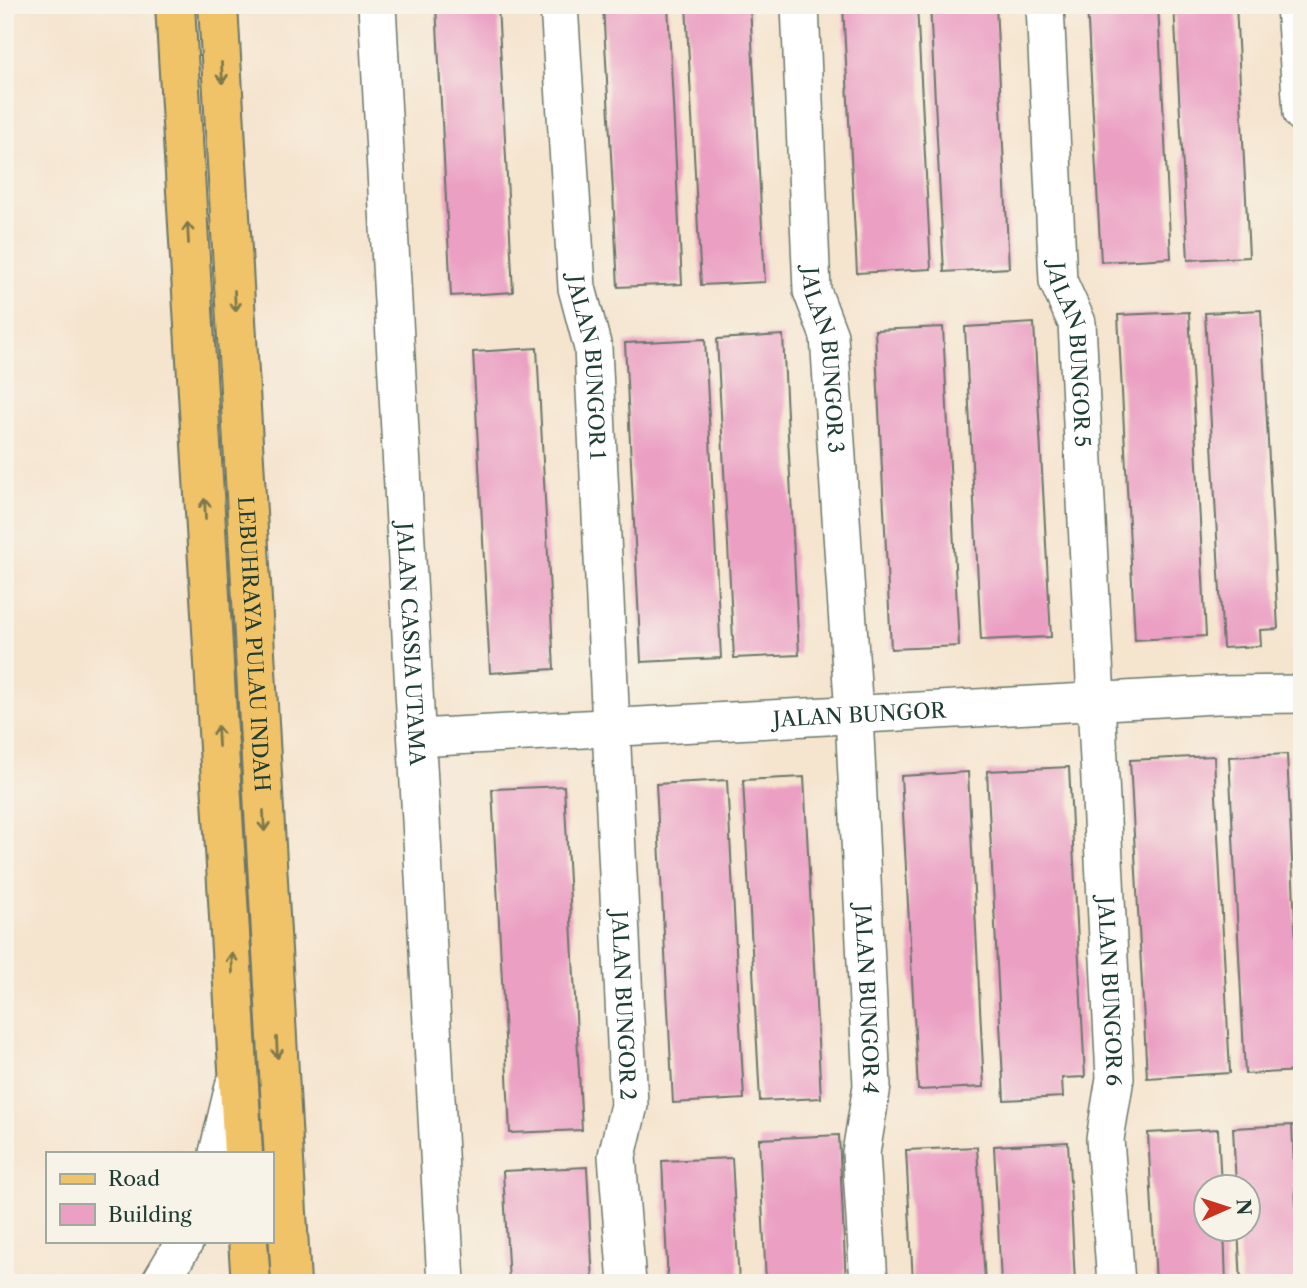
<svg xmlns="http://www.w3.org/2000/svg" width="1307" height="1288" viewBox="0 0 1307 1288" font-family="'Libre Caslon Text',serif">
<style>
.building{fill:#eb9fc3}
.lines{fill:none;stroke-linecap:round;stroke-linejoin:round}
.minor-casing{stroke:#6a776a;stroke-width:40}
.major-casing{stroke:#6a776a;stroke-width:42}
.minor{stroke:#fff;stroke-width:37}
.major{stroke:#f1c369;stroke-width:38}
.oneway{stroke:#7d794c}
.labels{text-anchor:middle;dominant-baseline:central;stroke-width:6;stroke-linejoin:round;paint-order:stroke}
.street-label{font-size:21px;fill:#1f3d34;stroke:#f7f3e8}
</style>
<rect width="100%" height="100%" fill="#f7f3e8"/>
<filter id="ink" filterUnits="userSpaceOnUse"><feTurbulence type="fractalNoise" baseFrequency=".0143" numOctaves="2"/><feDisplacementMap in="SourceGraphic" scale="14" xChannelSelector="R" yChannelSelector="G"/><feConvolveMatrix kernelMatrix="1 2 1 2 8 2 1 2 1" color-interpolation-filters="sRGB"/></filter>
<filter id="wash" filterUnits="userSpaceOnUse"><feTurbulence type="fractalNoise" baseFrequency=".00686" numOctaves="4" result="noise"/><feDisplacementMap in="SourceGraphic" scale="28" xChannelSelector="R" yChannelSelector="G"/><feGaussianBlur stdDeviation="1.57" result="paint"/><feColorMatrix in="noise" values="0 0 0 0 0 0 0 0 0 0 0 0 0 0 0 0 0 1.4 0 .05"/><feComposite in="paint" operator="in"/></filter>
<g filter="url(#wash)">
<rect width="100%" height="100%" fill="#f5e4ce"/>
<g id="blocks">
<g class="building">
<polygon points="436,5 498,5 513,292 451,296"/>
<polygon points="603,5 668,5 682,284 618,287"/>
<polygon points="686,5 750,5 765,282 701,285"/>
<polygon points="843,5 917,5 931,269 857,273"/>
<polygon points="930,5 996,5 1009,268 944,272"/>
<polygon points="1087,5 1158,5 1171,258 1101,262"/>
<polygon points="1174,5 1236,5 1249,257 1188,260"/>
<polygon points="1261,310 1278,629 1260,630 1261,646 1223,648 1205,313"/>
<polygon points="1189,312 1206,636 1135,640 1118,315"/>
<polygon points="1034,323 1051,637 981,640 965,327"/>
<polygon points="943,327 959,646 891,649 875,330"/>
<polygon points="783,335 799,655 734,658 717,339"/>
<polygon points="705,339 721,658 641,662 625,343"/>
<polygon points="537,348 554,669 490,673 473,352"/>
<polygon points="1287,754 1302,1071 1245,1074 1229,757"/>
<polygon points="1214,756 1230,1073 1147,1078 1130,760"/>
<polygon points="1069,767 1085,1077 1062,1078 1063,1097 1004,1100 987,771"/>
<polygon points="968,772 984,1087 918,1090 901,776"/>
<polygon points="804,777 821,1098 760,1101 743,780"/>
<polygon points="727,780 744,1099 673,1103 656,784"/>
<polygon points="564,786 582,1130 510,1133 492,789"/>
<polygon points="1292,1125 1300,1283 1241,1283 1238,1228 1248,1228 1248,1186 1236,1186 1233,1128"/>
<polygon points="1218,1129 1221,1186 1206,1186 1206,1228 1224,1228 1226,1283 1156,1283 1148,1133"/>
<polygon points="839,1135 846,1283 766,1283 759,1139"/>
<polygon points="1068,1142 1075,1283 1001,1283 994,1146"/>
<polygon points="977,1147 985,1283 913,1283 906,1150"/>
<polygon points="732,1158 739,1283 668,1283 662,1161"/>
<polygon points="587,1167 593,1283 509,1283 503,1171"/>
</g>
</g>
</g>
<g filter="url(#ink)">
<use href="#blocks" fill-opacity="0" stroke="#6a776a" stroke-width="2"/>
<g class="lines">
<g class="minor-casing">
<g id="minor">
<path id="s1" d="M377 5 446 1283"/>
<path id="s2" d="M559 5 577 288 593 348 629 1105 617 1156 627 1283"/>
<path id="s3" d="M800 5 812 291 829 336 854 715 872 1086 861 1153 869 1283"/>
<path id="s4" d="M1045 5 1058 281 1077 323 1115 1078 1105 1139 1116 1283"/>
<polyline points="1295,5 1302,113"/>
<path id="s5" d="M417 738 1216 695 1302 694"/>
<polyline points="218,1153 234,1086"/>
<polyline points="160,1283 185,1241"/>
</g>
</g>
<g class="major-casing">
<g id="major">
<polyline points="175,5 243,1153"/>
<path id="s6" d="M218 5 291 1283"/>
<polyline points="248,1241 251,1283"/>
</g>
</g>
<use href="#minor" class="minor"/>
<use href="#major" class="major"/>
</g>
<defs><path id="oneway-shaft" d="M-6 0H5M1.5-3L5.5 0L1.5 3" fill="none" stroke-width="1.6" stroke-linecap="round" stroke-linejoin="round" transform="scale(1.75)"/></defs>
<g class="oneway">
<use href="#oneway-shaft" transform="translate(222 73) rotate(87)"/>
<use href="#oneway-shaft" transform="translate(188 233) rotate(-93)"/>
<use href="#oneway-shaft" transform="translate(235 301) rotate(87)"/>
<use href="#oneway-shaft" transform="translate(205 509) rotate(-93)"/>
<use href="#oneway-shaft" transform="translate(218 736) rotate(-93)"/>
<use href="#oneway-shaft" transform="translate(264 821) rotate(87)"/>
<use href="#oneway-shaft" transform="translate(232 963) rotate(-93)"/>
<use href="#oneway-shaft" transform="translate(277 1048) rotate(87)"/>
</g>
</g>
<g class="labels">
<g class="street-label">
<text stroke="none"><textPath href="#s4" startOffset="352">JALAN BUNGOR 5</textPath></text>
<text stroke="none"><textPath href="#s3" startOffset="357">JALAN BUNGOR 3</textPath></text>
<text stroke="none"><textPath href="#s2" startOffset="364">JALAN BUNGOR 1</textPath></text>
<text stroke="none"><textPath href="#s6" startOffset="640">LEBUHRAYA PULAU INDAH</textPath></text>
<text stroke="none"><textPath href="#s1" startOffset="640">JALAN CASSIA UTAMA</textPath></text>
<text stroke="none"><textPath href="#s5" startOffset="443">JALAN BUNGOR</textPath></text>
<text stroke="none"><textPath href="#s4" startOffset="992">JALAN BUNGOR 6</textPath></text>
<text stroke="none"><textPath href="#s3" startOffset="999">JALAN BUNGOR 4</textPath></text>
<text stroke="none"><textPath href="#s2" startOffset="1004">JALAN BUNGOR 2</textPath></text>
</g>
</g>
<rect width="1307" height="1288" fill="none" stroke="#f7f3e8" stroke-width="28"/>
<rect x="46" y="1152" width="228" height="91" fill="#f7f3e8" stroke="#a1aaa0" stroke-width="2"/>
<rect x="60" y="1174" width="35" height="10" fill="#f1c369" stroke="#a1aaa0" stroke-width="2"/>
<text x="108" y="1186" font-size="21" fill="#1f3d34">Road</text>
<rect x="60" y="1204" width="35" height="21" fill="#eb9fc3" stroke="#a1aaa0" stroke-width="2"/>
<text x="108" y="1222" font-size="21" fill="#1f3d34">Building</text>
<g transform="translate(1227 1208) rotate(87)"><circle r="33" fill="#f7f3e8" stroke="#a1aaa0" stroke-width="2"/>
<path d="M0-5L12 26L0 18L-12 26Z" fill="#c8321e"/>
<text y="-10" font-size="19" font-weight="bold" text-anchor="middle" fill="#1f3d34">N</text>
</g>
</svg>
